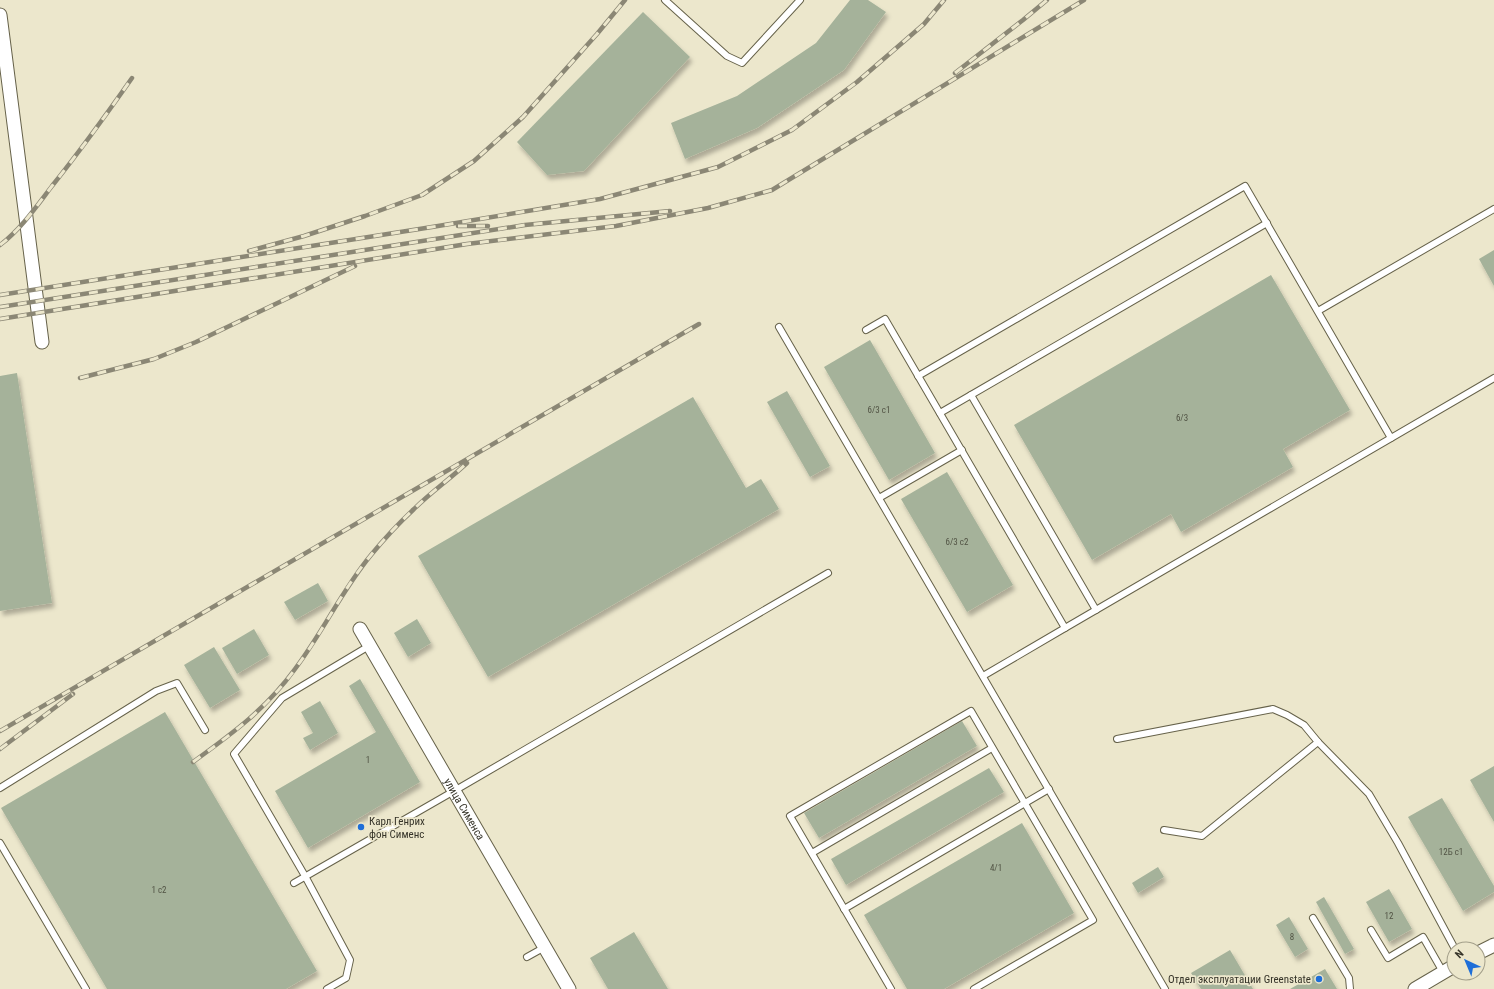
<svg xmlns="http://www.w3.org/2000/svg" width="1494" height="989" viewBox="0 0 1494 989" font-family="'Roboto Condensed',sans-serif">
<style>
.building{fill:#a5b29a;filter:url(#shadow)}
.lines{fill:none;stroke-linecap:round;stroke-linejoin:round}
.lane-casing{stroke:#66624a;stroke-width:8}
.street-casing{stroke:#66624a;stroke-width:15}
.lane{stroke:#fff;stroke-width:6}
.street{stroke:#fff;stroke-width:13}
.rail-casing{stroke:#8b8775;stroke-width:4.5}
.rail{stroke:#ece7cc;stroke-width:3;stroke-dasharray:9;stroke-linecap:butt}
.poi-dot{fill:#1e6ed8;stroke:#ece7cc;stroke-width:1.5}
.labels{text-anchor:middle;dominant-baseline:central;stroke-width:3.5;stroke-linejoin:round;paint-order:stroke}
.number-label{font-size:9px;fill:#515344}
.street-label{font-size:11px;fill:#353328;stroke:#ece7cc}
.poi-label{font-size:11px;fill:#353328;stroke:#ece7cc;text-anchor:start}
</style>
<defs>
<filter id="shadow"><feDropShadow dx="2.5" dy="4.5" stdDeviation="2" flood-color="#0004"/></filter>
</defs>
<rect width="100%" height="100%" fill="#ece7cc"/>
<g class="building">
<polygon points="850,0 868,0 886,12 844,70 757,128 685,159 671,123 737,96 816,43"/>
<polygon points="643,12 690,57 584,171 547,175 517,142"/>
<polygon points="1494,250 1494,286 1479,259"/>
<polygon points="1271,275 1350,410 1283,449 1293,467 1181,532 1171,514 1092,560 1014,425"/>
<polygon points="870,340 935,453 889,480 824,367"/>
<polygon points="17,373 52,603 0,611 0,376"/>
<polygon points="787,391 830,466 810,477 767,402"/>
<polygon points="693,397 746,488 761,479 779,509 488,677 418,556"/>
<polygon points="947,472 1013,585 967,612 901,499"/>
<polygon points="318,583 328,601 295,620 284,602"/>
<polygon points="417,619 431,643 408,657 394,633"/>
<polygon points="254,629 269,655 237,674 222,648"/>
<polygon points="214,647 240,690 210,708 184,665"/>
<polygon points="360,679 420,782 308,848 275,791 376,732 349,686"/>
<polygon points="320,701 338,733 310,750 303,738 313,733 301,712"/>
<polygon points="165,712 317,971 286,989 107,989 1,808"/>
<polygon points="962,721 977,746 819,838 804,813"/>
<polygon points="1494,766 1494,822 1470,780"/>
<polygon points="989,768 1004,792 846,885 831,859"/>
<polygon points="1442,798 1494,886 1494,892 1463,911 1408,817"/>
<polygon points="1022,823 1074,913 944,989 907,989 864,915"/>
<polygon points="1158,867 1164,877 1138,893 1132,883"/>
<polygon points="1389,889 1412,929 1389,942 1366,902"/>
<polygon points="1324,897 1354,949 1345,954 1316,902"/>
<polygon points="1289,917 1308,949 1295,957 1276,925"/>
<polygon points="634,932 668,989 608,989 590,958"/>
<polygon points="1230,950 1253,989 1201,989 1191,973"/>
<polygon points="1325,969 1337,989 1290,989"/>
</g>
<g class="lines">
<g class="lane-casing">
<g id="lane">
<polyline points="665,0 727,56 742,63 800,0"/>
<polyline points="1318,311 1494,209"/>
<polyline points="779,327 1165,989"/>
<polyline points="866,330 885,319 1065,628 983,676"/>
<polyline points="918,376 1245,186 1391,438"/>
<polyline points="971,395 1096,610"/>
<polyline points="940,413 1267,223"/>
<polyline points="879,498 962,450"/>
<polyline points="1065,628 1494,378"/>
<polyline points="1117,739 1273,709 1287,715 1304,725 1318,742 1369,794 1398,843 1455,949"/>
<polyline points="0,788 156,691 177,683 205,730"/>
<polyline points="1164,830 1202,836 1318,742"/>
<polyline points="0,843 86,989"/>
<polyline points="812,853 992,748"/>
<polyline points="294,883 454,791 828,573"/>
<polyline points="844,909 1049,789"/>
<polyline points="1313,918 1349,978 1350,989"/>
<polyline points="1371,930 1388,958 1423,937 1443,972"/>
<polyline points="527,957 545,947"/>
<polyline points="327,989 346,978 350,960 305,876 234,754 282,698 369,646"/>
<polyline points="891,989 790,816 971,711 1093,920 974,989"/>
</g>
</g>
<g class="street-casing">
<g id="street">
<polyline points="0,15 42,342"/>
<path id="s1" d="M360 629 569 989"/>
<polyline points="1478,953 1494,945"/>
<polyline points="1415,989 1454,966"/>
</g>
</g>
<use href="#lane" class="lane"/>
<use href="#street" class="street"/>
<g class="rail-casing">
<g id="rail">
<polyline points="955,73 1023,20 1047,0"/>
<polyline points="458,226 488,226"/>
<path d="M0 245C21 229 36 207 52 186 80 151 106 115 132 78"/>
<polyline points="249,251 304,236 365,216 422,195 474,161 523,117 597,34 625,0"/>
<polyline points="0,295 432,227 600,199 718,167 792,130 857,82 924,24 944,0"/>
<polyline points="0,307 525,225 670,211"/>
<polyline points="0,319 467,244 616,226 708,208 772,190 1084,0"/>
<polyline points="80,378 154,359 196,342 355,266"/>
<polyline points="0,731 699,324"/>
<polyline points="0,749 73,694"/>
<path d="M193 762C233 733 266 709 295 669 323 632 342 590 371 555 384 539 399 523 414 509 431 492 450 479 467 463"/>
</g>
</g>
<use href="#rail" class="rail"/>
</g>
<g class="poi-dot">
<circle cx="361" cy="827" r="4"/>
<circle cx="1319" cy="979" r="4"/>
</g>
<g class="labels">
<g class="number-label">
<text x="879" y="410">6/3 с1</text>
<text x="1182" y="418">6/3</text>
<text x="957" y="542">6/3 с2</text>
<text x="368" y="760">1</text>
<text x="1451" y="852">12Б с1</text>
<text x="996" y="868">4/1</text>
<text x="159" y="890">1 с2</text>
<text x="1389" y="916">12</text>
<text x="1292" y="937">8</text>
</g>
<g class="street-label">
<text stroke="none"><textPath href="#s1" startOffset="208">улица Сименса</textPath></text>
</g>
<g class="poi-label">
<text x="369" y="821">Карл Генрих<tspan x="369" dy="13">фон Сименс</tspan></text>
<text x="1311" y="979" text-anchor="end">Отдел эксплуатации Greenstate</text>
</g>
</g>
<g transform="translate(1466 961) rotate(316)"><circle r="19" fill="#ece7cc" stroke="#a39f8a"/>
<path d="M0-3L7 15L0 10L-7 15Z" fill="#1e6ed8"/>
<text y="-6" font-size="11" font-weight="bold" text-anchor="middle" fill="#353328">N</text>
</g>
</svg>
